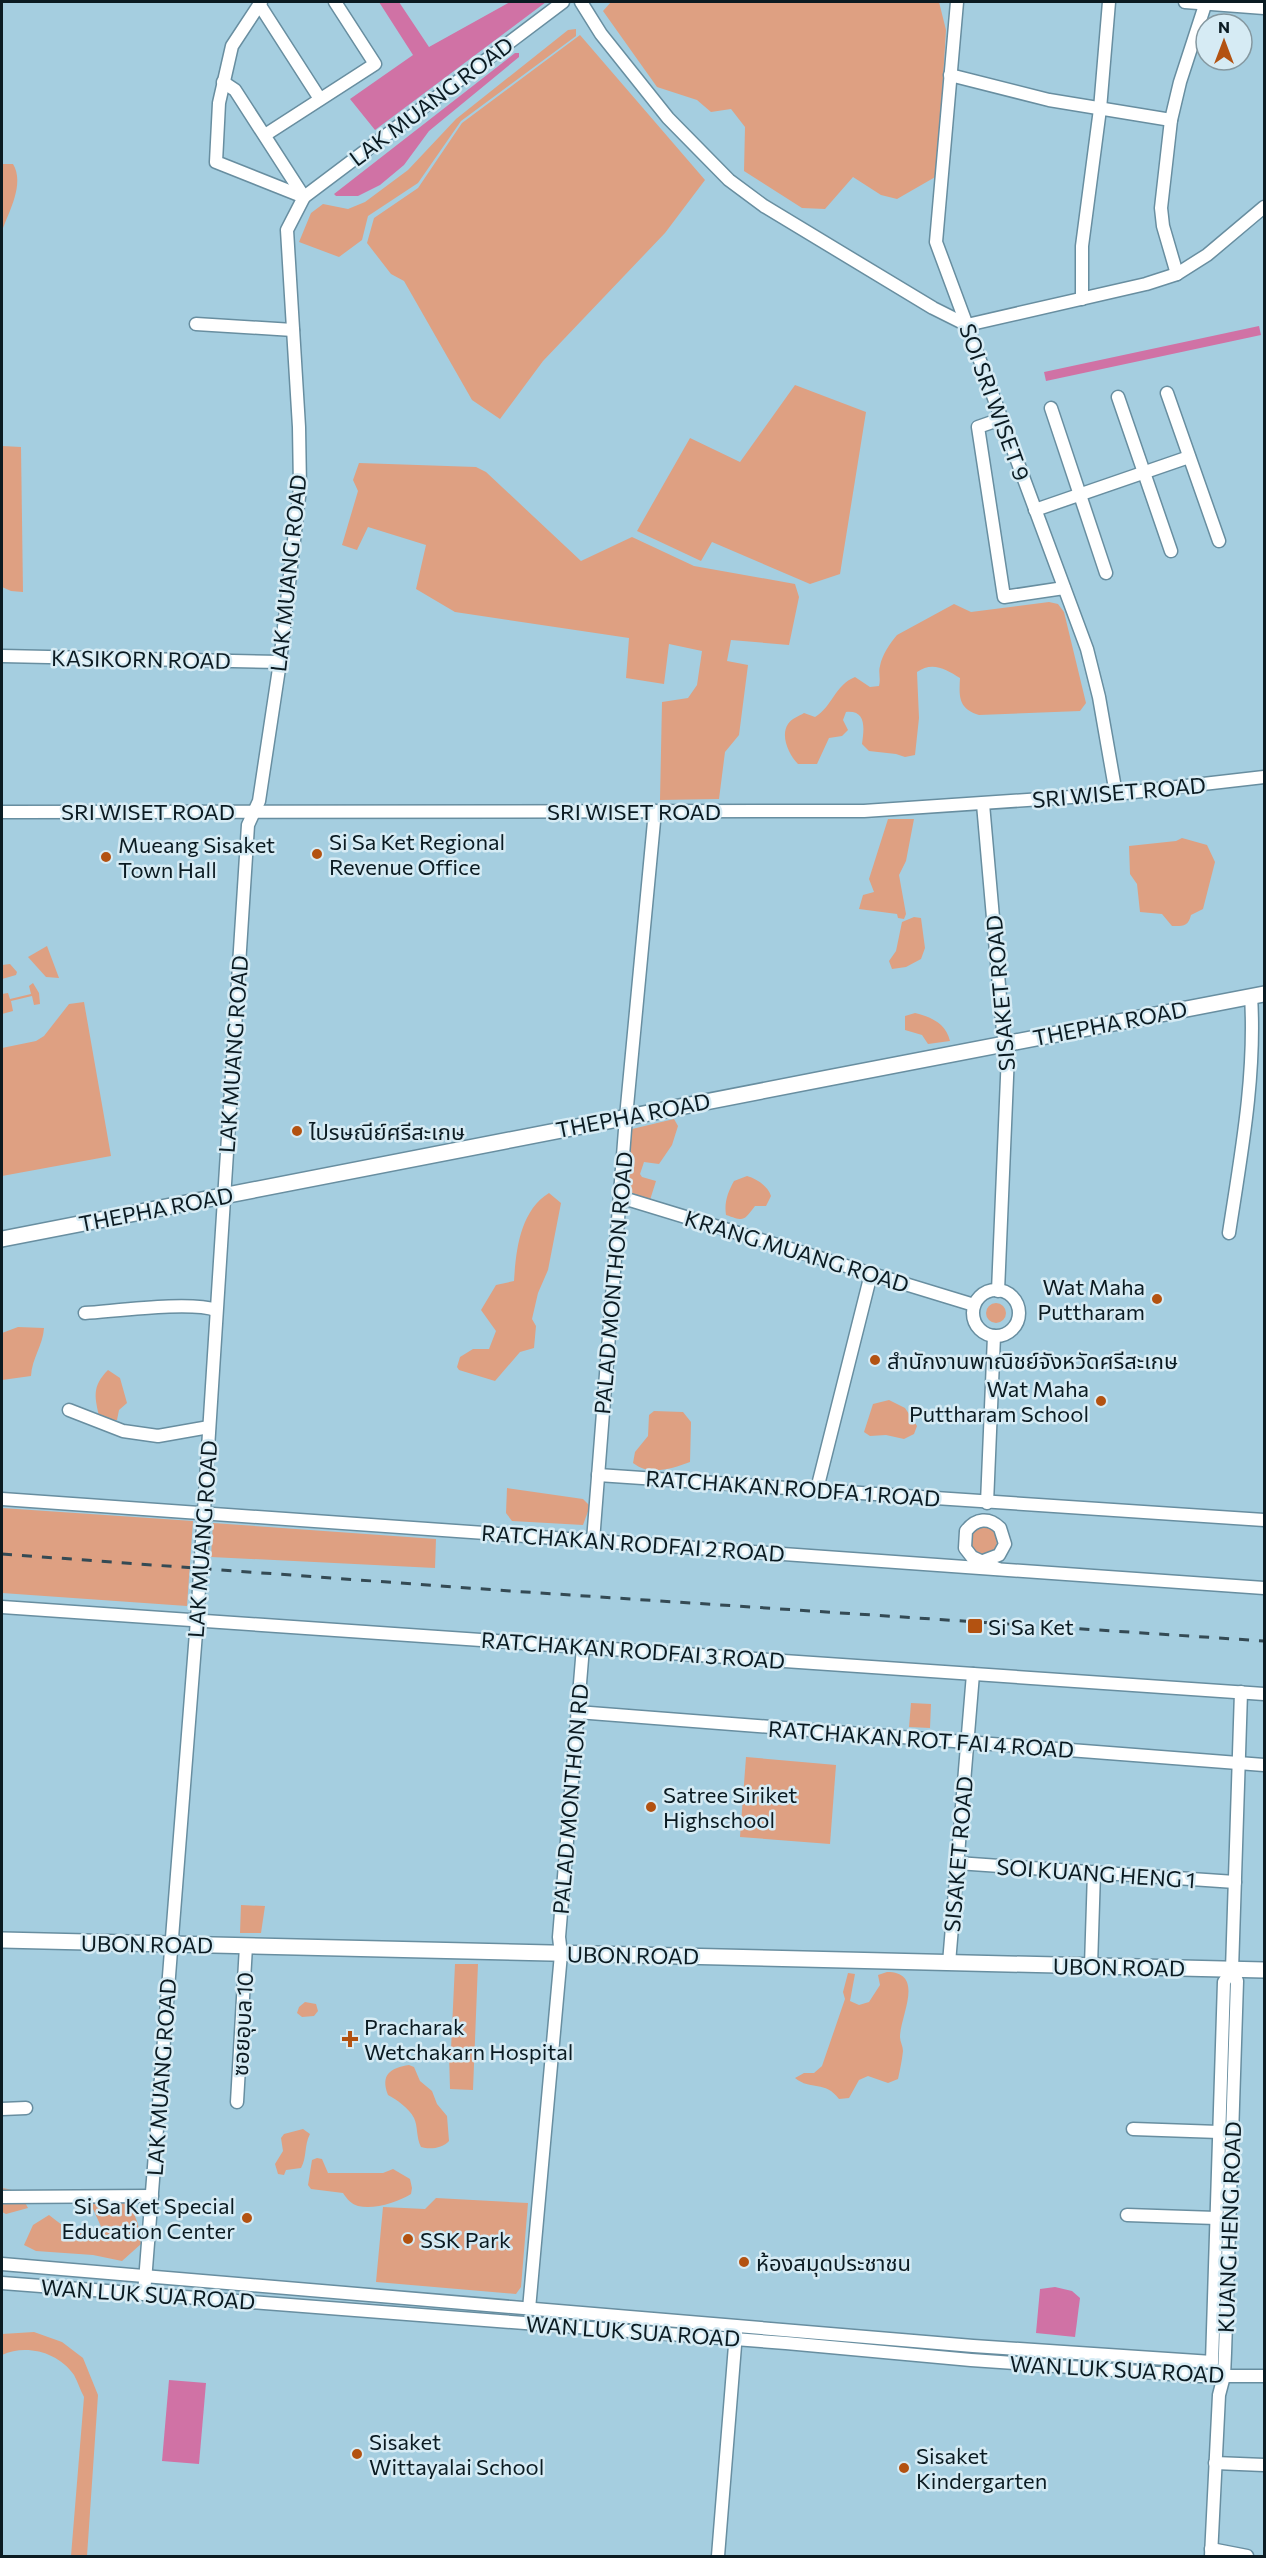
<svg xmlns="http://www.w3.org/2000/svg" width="1266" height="2558" viewBox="0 0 1266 2558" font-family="Commissioner,'Noto Sans Thai',sans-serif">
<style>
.green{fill:#dea082}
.water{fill:#d072a5}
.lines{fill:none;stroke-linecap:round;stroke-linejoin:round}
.minor-casing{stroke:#688ea0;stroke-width:15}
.major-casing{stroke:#688ea0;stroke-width:18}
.minor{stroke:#fff;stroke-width:12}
.major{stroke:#fff;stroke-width:15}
.rail{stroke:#344a54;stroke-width:3;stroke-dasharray:10 10;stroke-linecap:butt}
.poi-dot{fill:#b35211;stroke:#d6ebf4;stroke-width:2}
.labels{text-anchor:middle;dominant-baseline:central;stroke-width:5;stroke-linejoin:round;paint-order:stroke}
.street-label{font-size:22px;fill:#0b1b22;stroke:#d6ebf4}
.poi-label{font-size:22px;fill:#0b1b22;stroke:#d6ebf4;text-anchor:start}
</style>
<rect width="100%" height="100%" fill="#a5cee0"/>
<g class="green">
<polygon points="611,2 939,2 946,30 937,176 897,199 881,195 853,177 825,209 802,208 744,171 745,127 731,109 711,112 697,100 657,87 603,11"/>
<polygon points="576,29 576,36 461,121 418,183 368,216 362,240 339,257 299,242 311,213 323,204 348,209 365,202 408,170 456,119 568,30"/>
<polygon points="580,35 705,180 665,233 543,361 500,419 472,400 404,281 391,274 367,243 374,218 418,188 462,123"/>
<path d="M2 164H13C25 184 9 211 2 231Z"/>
<polygon points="795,385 866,412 840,574 810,584 712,542 701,561 637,531 690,438 740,462"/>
<polygon points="2,446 21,447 23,592 11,591 2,587"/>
<polygon points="359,463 476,467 486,472 581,561 632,537 694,566 795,584 799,597 789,645 731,640 727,661 748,665 739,735 725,752 719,799 660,800 662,702 688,698 697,685 702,651 669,644 664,684 626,678 629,638 455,612 416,589 426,545 368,527 357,550 342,545 358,491 353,480"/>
<path d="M1049 602 1058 604 1064 612 1086 703 1080 711 979 715C958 709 959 696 960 678 946 669 932 661 917 672L919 718 915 755 905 757 896 754 869 751 862 744C864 729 867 710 846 712L843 720 848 730 842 736 829 738 817 764H798C789 755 780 736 788 724 791 719 799 716 804 713L815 717C832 707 835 685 855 677L870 687 879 686C881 678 878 672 880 666 882 655 890 643 897 635L954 604 971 612Z"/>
<polygon points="888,819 914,819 906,861 899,875 906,914 904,919 898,918 897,914 859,909 863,895 874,892 869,879"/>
<path d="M1182 838 1207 845 1215 862 1203 909 1191 915C1188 927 1183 926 1172 926L1162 914 1140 912 1137 884 1130 874 1129 846 1176 841Z"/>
<polygon points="914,917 921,918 925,948 921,959 906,967 892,969 889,961 896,951 902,922"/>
<polygon points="47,946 59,978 46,977 28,957"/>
<polygon points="10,964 17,972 16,975 2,979 2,965"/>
<polygon points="33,983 39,993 40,1004 34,1005 32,996 11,1001 13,1011 2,1014 2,994 8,993 10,999 31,994 29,986"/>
<polygon points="84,1002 111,1156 2,1176 2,1048 36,1041 44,1036 69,1004"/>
<path d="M915 1013C932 1017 946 1024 950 1041L928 1044 922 1035 905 1030V1016Z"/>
<polygon points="674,1119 678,1126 672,1145 659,1164 644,1162 640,1174 642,1177 656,1181 650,1200 629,1192 626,1188 632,1129"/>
<path d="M747 1176C757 1179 768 1186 771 1196L766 1206H755C743 1222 744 1221 726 1215 724 1202 728 1192 734 1181Z"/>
<path d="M549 1193 561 1203 548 1270 538 1293 532 1319 536 1326 534 1348 520 1352 495 1381 459 1370 457 1367 460 1357 473 1349H489L496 1331 481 1310 496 1285 514 1281C516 1250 520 1211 549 1193Z"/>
<circle cx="996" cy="1313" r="10"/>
<path d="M18 1327 44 1328C43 1345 32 1358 31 1376L2 1380V1333Z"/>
<path d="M108 1370 120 1378 127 1403 119 1410 117 1420H100C95 1398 91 1387 108 1370Z"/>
<polygon points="889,1400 905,1408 917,1426 914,1434 904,1439 886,1435 870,1436 864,1432 873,1404"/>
<path d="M654 1411 683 1412 691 1422 690 1462C671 1469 650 1476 633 1463L635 1452 648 1436 649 1415Z"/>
<polygon points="507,1488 583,1499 590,1506 583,1525 512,1521 506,1513"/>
<polygon points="2,1508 193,1521 187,1606 2,1593"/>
<polygon points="213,1523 436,1539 435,1568 211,1557"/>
<circle cx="983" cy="1541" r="14"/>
<polygon points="911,1703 931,1704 930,1728 909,1727"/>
<polygon points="746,1757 836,1765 830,1844 740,1837"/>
<polygon points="241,1905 265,1906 261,1933 240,1933"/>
<polygon points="455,1964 478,1964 473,2090 450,2089 449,2053 451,2049"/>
<path d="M887 1972C926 1972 900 2016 900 2037 900 2042 903 2046 903 2051 902 2060 900 2070 898 2079L888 2083 868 2076 859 2080 849 2098 839 2099C825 2080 811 2091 795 2078L804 2073H814L822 2066 845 1999 843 1992 848 1973 855 1974 850 2001 859 2005 869 2002 880 1985 878 1975Z"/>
<polygon points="305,2002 316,2004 318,2011 314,2016 302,2017 297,2013 299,2007"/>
<path d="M409 2065 414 2067 420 2081 432 2091 437 2104 447 2116 449 2141C443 2148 430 2150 421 2147 416 2137 418 2126 414 2118 409 2108 397 2100 388 2095 380 2074 391 2068 409 2065Z"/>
<path d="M303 2129 310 2134C304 2145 307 2158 301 2168L286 2170 284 2175 278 2174 275 2164 283 2151 281 2138 284 2134Z"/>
<path d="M317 2158 322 2159 328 2173H383L393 2169 410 2179 412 2188 411 2194C398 2202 374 2210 358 2206 351 2204 347 2199 343 2193L311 2189 308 2185 312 2160Z"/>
<path d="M2 2188C15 2189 22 2196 28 2208L6 2214 2 2212Z"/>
<path d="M88 2198 128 2199 138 2224 141 2244 122 2261 93 2255 36 2251 24 2245 33 2225 49 2215C69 2231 77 2236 104 2233Z"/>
<polygon points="436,2198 528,2203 521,2287 516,2294 376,2282 383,2207 425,2209"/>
<path d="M34 2332 62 2342 83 2358 98 2395 87 2556H71L84 2397C80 2390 78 2382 74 2375 58 2352 26 2344 2 2355V2334Z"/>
</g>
<g class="water">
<polygon points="379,2 399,2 429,47 510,2 546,2 375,130 350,99 413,55"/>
<polygon points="515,53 519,53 519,57 429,131 404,165 380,185 358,196 336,196 334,194"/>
<polygon points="1259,326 1261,335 1046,381 1044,372"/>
<polygon points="1055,2287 1072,2291 1080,2298 1075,2337 1036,2333 1040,2289"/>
<polygon points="169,2380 206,2383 199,2464 162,2461"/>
</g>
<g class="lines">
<g class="minor-casing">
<g id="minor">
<polyline points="261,2 232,46 219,103 216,162 304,197"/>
<polyline points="581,2 601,34 668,118 729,180 764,206 933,308 967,325 1146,284 1177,274 1207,255 1264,207"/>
<polyline points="957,2 936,242 1087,649 1099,697 1116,794"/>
<polyline points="1185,2 1264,8"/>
<polyline points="259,4 320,99"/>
<polyline points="950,75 1049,100 1171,120"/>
<polyline points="223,82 235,90 304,197"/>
<polyline points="265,135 375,64 335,2"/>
<polyline points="1177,274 1163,226 1161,208 1171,120 1180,82 1206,2"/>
<polyline points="1082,299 1082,246 1100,109 1109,2"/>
<polyline points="196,324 293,330"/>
<polyline points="1167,393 1219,541"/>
<polyline points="1118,397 1171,551"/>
<polyline points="1051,408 1106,573"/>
<polyline points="1001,419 978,427 1004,597 1064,588"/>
<polyline points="1035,510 1189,457"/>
<polyline points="2,656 280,662"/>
<polyline points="983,804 1003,1031 1008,1054 998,1291"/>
<polyline points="2,812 864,811 1116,794 1264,777"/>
<polyline points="620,1197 974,1305"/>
<path d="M1229 1233C1241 1155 1256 1075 1251 996"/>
<circle cx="996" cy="1313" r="23"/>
<path d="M85 1313C116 1311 190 1301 216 1310"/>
<polyline points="69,1410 123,1431 158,1436 209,1427"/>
<path d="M598 1475C820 1489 1042 1507 1264 1520"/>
<polyline points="817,1489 871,1274"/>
<polyline points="2,1499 1264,1588"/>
<polyline points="987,1503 994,1336"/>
<polyline points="593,1541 626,1117 655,811"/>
<path d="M983 1561 999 1555 1005 1544 1000 1528C989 1517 976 1518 966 1531L965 1548 972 1557 998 1569"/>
<polyline points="2,1607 1264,1694"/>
<polyline points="577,1712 1264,1765"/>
<polyline points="957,1863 1235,1882"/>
<polyline points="949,1963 973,1674"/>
<polyline points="1091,1966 1094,1872"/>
<polyline points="237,2102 246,1946"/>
<polyline points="2,2109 26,2108"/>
<polyline points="1133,2129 1219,2132"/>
<polyline points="2,2197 152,2196"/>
<polyline points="1127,2215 1216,2218"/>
<polyline points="2,2264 973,2346 1212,2362"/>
<polyline points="2,2283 786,2343 971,2360 1200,2376 1264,2376"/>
<polyline points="144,2294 197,1620 248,825 259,801 280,662 300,488 299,427 287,230 304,197 563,2"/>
<polyline points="529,2309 561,1954 559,1937 583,1647"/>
<polyline points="1212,2362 1224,1982 1232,1970"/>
<polyline points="1215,2463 1264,2465"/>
<polyline points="1211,2549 1247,2556"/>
<polyline points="718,2556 736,2333"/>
<polyline points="1211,2556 1219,2395 1224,2376 1225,2353 1237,1981 1232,1970 1241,1692"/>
</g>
</g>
<g class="major-casing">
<g id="major">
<path d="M2 1239C423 1158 843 1074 1264 994"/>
<polyline points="2,1940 1264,1970"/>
</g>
</g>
<use href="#minor" class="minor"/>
<use href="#major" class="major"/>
<polyline class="rail" points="2,1554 510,1591 1264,1641"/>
</g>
<g class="poi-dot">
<circle cx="317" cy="854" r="6"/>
<circle cx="106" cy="857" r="6"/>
<circle cx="297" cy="1131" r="6"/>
<circle cx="1157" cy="1299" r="6"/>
<circle cx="875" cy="1360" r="6"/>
<circle cx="1101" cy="1401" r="6"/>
<rect x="967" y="1618" width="16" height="16" rx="3"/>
<circle cx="651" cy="1807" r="6"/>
<path d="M347 2030h6v6h6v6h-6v6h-6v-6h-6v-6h6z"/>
<circle cx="247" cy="2218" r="6"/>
<circle cx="408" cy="2239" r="6"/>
<circle cx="744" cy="2262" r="6"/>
<circle cx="357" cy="2454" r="6"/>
<circle cx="904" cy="2468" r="6"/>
</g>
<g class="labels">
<g class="street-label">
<text transform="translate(431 101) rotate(-37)">LAK MUANG ROAD</text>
<text transform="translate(995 402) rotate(70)">SOI SRI WISET 9</text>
<text transform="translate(288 573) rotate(-84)">LAK MUANG ROAD</text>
<text transform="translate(141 659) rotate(1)">KASIKORN ROAD</text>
<text transform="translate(1119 792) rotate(-5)">SRI WISET ROAD</text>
<text x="148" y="811">SRI WISET ROAD</text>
<text x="634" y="811">SRI WISET ROAD</text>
<text transform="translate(1000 993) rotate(-95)">SISAKET ROAD</text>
<text transform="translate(1110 1023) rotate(-11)">THEPHA ROAD</text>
<text transform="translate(233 1054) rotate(-86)">LAK MUANG ROAD</text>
<text transform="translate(633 1115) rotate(-11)">THEPHA ROAD</text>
<text transform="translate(156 1209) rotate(-11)">THEPHA ROAD</text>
<text transform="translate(797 1251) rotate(17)">KRANG MUANG ROAD</text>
<text transform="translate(613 1283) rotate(-85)">PALAD MONTHON ROAD</text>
<text transform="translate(793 1488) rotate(4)">RATCHAKAN RODFA 1 ROAD</text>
<text transform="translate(202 1539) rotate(-86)">LAK MUANG ROAD</text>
<text transform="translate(633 1543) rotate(4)">RATCHAKAN RODFAI 2 ROAD</text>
<text transform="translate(633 1650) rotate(4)">RATCHAKAN RODFAI 3 ROAD</text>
<text transform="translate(921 1739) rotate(4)">RATCHAKAN ROT FAI 4 ROAD</text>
<text transform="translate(570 1799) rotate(-85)">PALAD MONTHON RD</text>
<text transform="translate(958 1854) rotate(-85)">SISAKET ROAD</text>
<text transform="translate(1096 1873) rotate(4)">SOI KUANG HENG 1</text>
<text transform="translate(147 1944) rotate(1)">UBON ROAD</text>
<text transform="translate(633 1955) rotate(1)">UBON ROAD</text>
<text transform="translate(1119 1967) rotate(1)">UBON ROAD</text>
<text transform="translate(242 2024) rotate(-87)">ซอยอุบล 10</text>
<text transform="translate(161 2077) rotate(-86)">LAK MUANG ROAD</text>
<text transform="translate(1229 2227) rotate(-88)">KUANG HENG ROAD</text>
<text transform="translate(148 2294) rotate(4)">WAN LUK SUA ROAD</text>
<text transform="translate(633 2331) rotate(4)">WAN LUK SUA ROAD</text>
<text transform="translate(1117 2369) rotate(3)">WAN LUK SUA ROAD</text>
</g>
<g class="poi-label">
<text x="329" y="841">Si Sa Ket Regional<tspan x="329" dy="25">Revenue Office</tspan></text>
<text x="118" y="844">Mueang Sisaket<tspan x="118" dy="25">Town Hall</tspan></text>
<text x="309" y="1131">ไปรษณีย์ศรีสะเกษ</text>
<text x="1145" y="1286" text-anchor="end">Wat Maha<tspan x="1145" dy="25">Puttharam</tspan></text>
<text x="887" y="1360">สำนักงานพาณิชย์จังหวัดศรีสะเกษ</text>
<text x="1089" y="1388" text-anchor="end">Wat Maha<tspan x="1089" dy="25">Puttharam School</tspan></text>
<text x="988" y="1626">Si Sa Ket</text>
<text x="663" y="1794">Satree Siriket<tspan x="663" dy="25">Highschool</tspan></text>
<text x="364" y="2026">Pracharak<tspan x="364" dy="25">Wetchakarn Hospital</tspan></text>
<text x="235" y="2205" text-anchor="end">Si Sa Ket Special<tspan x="235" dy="25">Education Center</tspan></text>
<text x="420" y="2239">SSK Park</text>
<text x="756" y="2262">ห้องสมุดประชาชน</text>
<text x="369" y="2441">Sisaket<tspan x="369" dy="25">Wittayalai School</tspan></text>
<text x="916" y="2455">Sisaket<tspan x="916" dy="25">Kindergarten</tspan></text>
</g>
</g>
<rect width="1266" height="2558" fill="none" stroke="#0b1b22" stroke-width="6"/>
<g transform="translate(1224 42)"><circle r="28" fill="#d6ebf4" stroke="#8598a0" stroke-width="1.5"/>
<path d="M0-4.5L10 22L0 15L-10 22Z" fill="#b35211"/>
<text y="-9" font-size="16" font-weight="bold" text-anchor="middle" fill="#0b1b22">N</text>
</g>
</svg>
